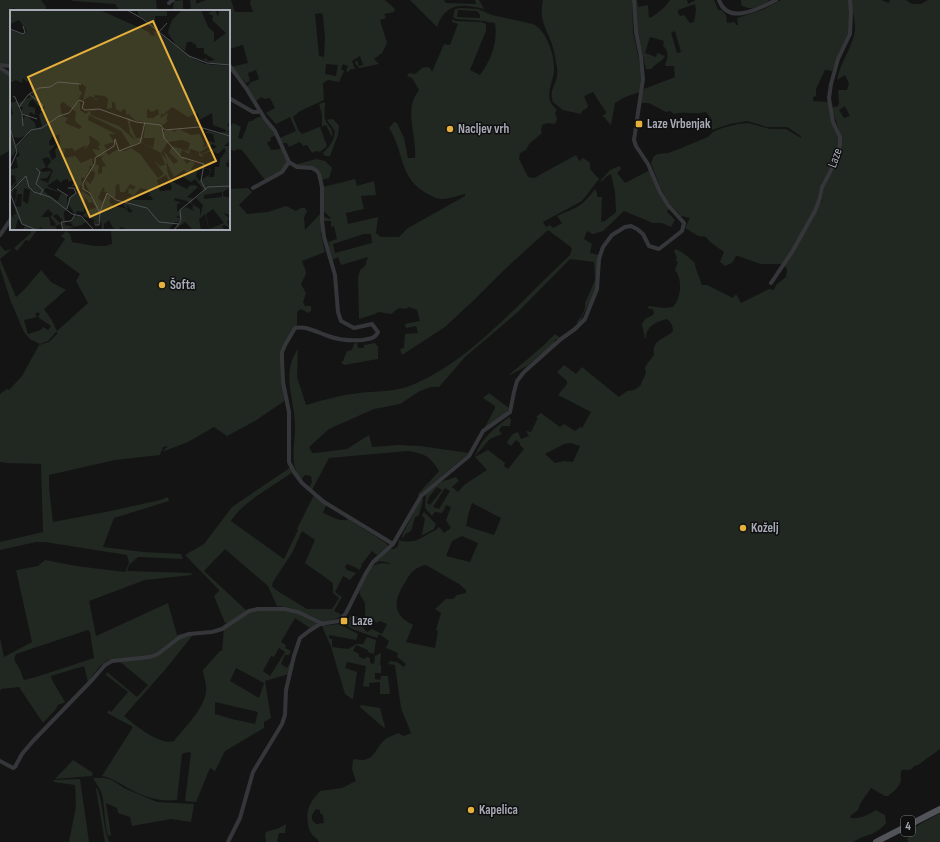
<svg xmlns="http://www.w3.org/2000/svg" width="940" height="842" viewBox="0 0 940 842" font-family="'Sofia Sans Condensed',sans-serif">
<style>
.green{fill:#202821;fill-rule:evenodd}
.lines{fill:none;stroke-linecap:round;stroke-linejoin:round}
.street{stroke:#35363a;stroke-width:4}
.primary{stroke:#515359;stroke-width:6}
.poi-dot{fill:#e5b03c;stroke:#0f0f10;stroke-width:1.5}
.labels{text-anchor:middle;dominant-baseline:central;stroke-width:3;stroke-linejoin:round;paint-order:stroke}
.shield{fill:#0f0f10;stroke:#797c84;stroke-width:1}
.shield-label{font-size:12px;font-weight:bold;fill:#a6aab5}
.poi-label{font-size:13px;font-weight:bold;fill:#a6aab5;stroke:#0f0f10;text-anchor:start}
.street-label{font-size:13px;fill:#a6aab5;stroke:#0f0f10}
.inset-road{fill:none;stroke:#4e5055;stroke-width:1}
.view{fill:#e5b03c;fill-opacity:0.15;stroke:#e5b03c;stroke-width:2}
.inset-edge{fill:none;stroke:#a6aab5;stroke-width:2}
</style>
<rect width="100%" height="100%" fill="#141415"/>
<g class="green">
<polygon points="0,0 41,0 46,7 45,11 16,11 16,9 13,8 11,11 11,64 0,63"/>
<polygon points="71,0 156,0 157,11 120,11 115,4 73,1"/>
<path d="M183 0V10H191L190 0H196V4L206 0H231L235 12H253L250 3 251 0H385L395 9 394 12 384 14 386 18 380 20 387 43 382 53 374 59 379 64 359 68 355 63 357 60 359 66 363 65 360 56 352 61 355 69H351L348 72 346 71 348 66 343 64 341 69 344 71 339 82 328 80 323 83 324 100 300 111 293 117 298 129 302 134 322 126V114L319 104 325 102C325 107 324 114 325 119 327 126 334 128 332 137L326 125 320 127 327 146 320 152 316 151 312 153 307 145 303 146 300 142 289 147 287 143H282L280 138 296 131 290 117 276 124 266 113 275 108 270 98 265 99 261 97 256 101 247 87 251 82 259 79 256 70 248 73 250 81 246 83 231 67 248 63 243 45 229 49V11H171L173 8 174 1ZM321 13 323 15 325 38 324 57 319 56 315 14ZM326 64 338 65 336 76 325 74Z"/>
<path d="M410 0H444L446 3 476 4 475 0H479L484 9C462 3 445 3 437 27Z"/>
<path d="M543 0H632L633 32 641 69 642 78 640 92 625 97 615 103 611 125 602 115H605L606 112 593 92 584 96 588 106 587 108 582 111 581 114 563 110 553 102C549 88 556 87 557 75 558 71 557 67 556 63 555 55 553 46 550 39 544 25 539 16 543 0Z"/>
<path d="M634 0H637L638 7 648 5 649 18C655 16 667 6 670 0H687L688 4 696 0H714L718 10H721L726 15 727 23 735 22 736 25H738L737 18 762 10 781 0H849V31L832 71 825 70 816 89V96L813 97V101L828 102 832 118 839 138V146L833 162 821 184 819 202 822 201 824 183 831 173 838 158 841 145V137L832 108 838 106 839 104 838 90H847L849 84 845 75 837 80C840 62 854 45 855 29 855 19 852 9 851 0H881L889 3 890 0H906L912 4H921L928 0H940V749L918 765 914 766C911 772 907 769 902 770 900 774 901 776 901 780 900 787 893 792 888 796H885L871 788 860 804 858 810 850 816 851 818C860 819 868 815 876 810L885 815 886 823C874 837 867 833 853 842H319C317 837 313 837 311 833 309 830 308 826 308 823 305 810 311 801 320 791L342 788 356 781 352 769 353 760 355 759C376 764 374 747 387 738 390 736 395 735 398 733L404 736 411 733 401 708 395 665 388 664 390 661 397 662 404 667 406 664 397 657 398 653 386 648 389 641 379 634 377 638 352 629 347 626V622L351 615 363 618V625L364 627 363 628 367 632 372 629 382 634 387 624 380 621 376 623 373 619 371 620 365 616V603L359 593C364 578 369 559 389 564L390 563 380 561 372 565 379 558 390 549H394L398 546 399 540C416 545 421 537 436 530L439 527 444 533 451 528 446 520 451 507 446 505 442 513 435 512 432 516 425 508 426 494 441 482 456 477 459 481 452 487 458 492 464 485 487 470 475 457 488 450 505 463 504 466 508 469 524 449 520 445V443L516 440 511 446 507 443C510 437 512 433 518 432L521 439 529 436 526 431 531 432 538 418 536 417 541 413 560 427 564 424 575 431 580 427 582 428 591 412 558 395 567 384V381L557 372 564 365 576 374 582 367 619 397 627 391 634 390 640 386 646 373 645 368 647 364 654 355C652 338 665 340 673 331 673 326 671 322 667 319 656 322 646 326 646 338L645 339 642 324 645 319 653 315 654 312 652 309 647 308 649 306 664 308 673 307C681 298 683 279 675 270L678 262 676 261 677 258 674 251 676 249C681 251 691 259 695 263 694 266 701 281 702 285H707L733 298 736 294 741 303 769 289 774 290 776 285 786 277 787 270 785 266 781 264H761L738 256H736L732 263 725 266 720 262 724 252 710 242 706 237 698 236 685 228 690 218 681 216 668 202 659 184 651 163 654 156 658 154 668 153 679 149 708 137 713 132 722 128 738 124 748 123 770 129H786L801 138V136L787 127H767L747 121 730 124 712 130V120L706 112C694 115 685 111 674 114L670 111 666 112 649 103H641L644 89 675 77 674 66H666L665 65C668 58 669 50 663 46L664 41 650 37 645 53 656 57 657 53 665 56C662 62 656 63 651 69H646L636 25ZM695 4 696 10 694 22 690 23 684 15 680 16 678 13V10ZM675 31 681 52 677 53 671 33ZM845 106 850 116 844 118 839 110ZM571 443 580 446 573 462 564 461 555 463 545 454 564 444ZM437 487 442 490 430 505 427 503 429 497ZM445 488 450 491 439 509 433 507ZM472 503 501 518 494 535 466 526 468 516ZM462 536 478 543 470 562 446 556 452 541ZM426 565 459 584 466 590V593L457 595 453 599H446L435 609 441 613 436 630 438 631 435 648 406 642 413 625C393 615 393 602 404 584 410 574 414 567 426 565ZM316 809 320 810V813L323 815 324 823 316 824 312 820V815Z"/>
<path d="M741 0H770C760 6 752 12 741 5Z"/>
<path d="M461 8 478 9 492 15 533 24C546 30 555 55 554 70 553 85 542 98 557 110L555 113 557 119 555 124 548 123 542 125 541 131 542 133 529 144 526 150 520 153 519 159 528 177 534 178 576 155 579 161 583 158 590 163V169L599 179 582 201 543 222 546 227 550 225 553 228 562 223 557 216C577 207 581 208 595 189L597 193V197H602L601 222 605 221 616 212 615 192 611 174 606 177 601 182V180L610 170 620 166 621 169 617 173 625 183 650 170 669 208 667 212 675 220 671 227 662 223H653L624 211 603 231 593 234 587 231 584 239 592 244 590 253 599 255 595 292 580 321 578 324 577 322C581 317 586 310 585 303L595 280 594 262 570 259 518 312 465 357 439 387H431L420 391 400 404 374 409 329 429 309 447 312 453H316L347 449 369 435 372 447 398 445 420 446 469 453 418 496V494L439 471C430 456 425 454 408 451L329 458 312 490 309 488 312 482 311 476 305 475 301 480C288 463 296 443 295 424 294 397 281 373 298 349L297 377 306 405C323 400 341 395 359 393 375 391 391 392 407 387 453 370 490 333 524 300 539 285 554 270 570 255L572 248 548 230 505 269 472 302 445 327 402 355 400 349 404 348 405 334 418 333 416 326 406 328 405 324 420 321 417 310 409 307 405 309 399 308 391 314 378 312 375 314 359 319 358 277 360 270 365 266 368 257 341 265 338 257 332 260 330 256 331 254 328 247 329 246 328 242 337 239 334 226 331 227V221H323V216L330 219 331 218 323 211V187L355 179 357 186 374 181 376 195 361 196 364 209 346 213 348 224 378 217 376 233 381 237H399L408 228 465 196V194C457 196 448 199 441 199 436 199 430 195 426 193 399 178 404 151 389 128L394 122 397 123 404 138 408 158H415C417 135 403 110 419 90L412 78 407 76 409 73 415 74 422 68 427 67 430 68 432 72 444 44 450 45 458 24 452 22V19L455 21 481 22 486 24V31L470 70 480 75C491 60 498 42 495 23L483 21 456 19 453 17 455 9ZM458 10 477 11 480 15V18L457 17ZM364 234H371L372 243 335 253 333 244Z"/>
<polygon points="0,70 11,76 11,150 0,156"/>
<polygon points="258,117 261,117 276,135 270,138 271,140 267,143 271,150 282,149 287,161 284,169 265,180 242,150 237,149 235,151 229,149 229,128 233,123 241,127 238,138 242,139 249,121 252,121"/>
<path d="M331 119 334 120 339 126 338 135 330 156H325L323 153C330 146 334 141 335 131L327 120Z"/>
<polygon points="316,159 325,161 332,168 329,178 321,180 320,174 303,166 294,165"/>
<path d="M248 188 252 192 239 205 247 214 268 212 286 206 296 211 301 208H305L307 211 304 217 305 230 321 213 322 214 321 235 325 252 302 261C307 275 308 270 301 284L306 293 303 302 305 306H311V311L308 313 301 309 297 312V328L289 341 283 355 286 400 255 421 227 436 214 427 188 442 162 452 168 446 163 447 160 455 115 460 49 475V488L53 522 111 511 160 500 168 497 169 501 114 518 103 547 143 552 181 554 183 559 138 557 129 565 127 571 191 573 192 575 145 580 89 601 96 636 168 603 177 635 183 634 184 635 162 651 150 656 108 660 100 666 88 682 84 666 51 676 52 680 65 702 61 704H59L55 710 43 723 19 687 1 689 0 691V638L4 657 32 642 16 570 38 566 45 560 76 566 125 572 129 563 127 555 45 542H36L0 550V542L43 532 41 464 8 463 0 462V394L7 389 9 390 22 376 39 345 49 342 58 333 56 332 48 341 40 344 30 339 24 332 11 302 0 268V245L5 251 12 249 0 259 16 297 24 290 41 270 51 282 66 290 44 309 51 319 57 331 88 303 76 281 80 274 54 255 65 239 61 236 66 231 70 234 72 242 94 246H105L112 244 111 231 116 229H229V189ZM38 312 40 314 38 317 51 326 48 330 43 327 41 330 28 334 24 320 37 317 35 314ZM88 630 90 632 94 658 36 677 24 680C22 676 21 670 18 666 15 662 13 660 16 654Z"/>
<polygon points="31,229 38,229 29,241 26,240 17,251 14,248 31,233"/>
<polygon points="555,334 560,338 558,340 556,339 554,341 555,343 527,366 510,375 510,374 543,346"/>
<polygon points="357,342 358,348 364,348 364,345 375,343 378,347 378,359 344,365 341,362 343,361 347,351 352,350 354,344"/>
<polygon points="489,393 509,408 506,413 484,429 495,408 495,406 483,398"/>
<path d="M509 417 511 420 510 426H502L499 430 502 434 490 439 475 456C482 437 494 429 509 417Z"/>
<path d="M291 467 293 472C275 485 242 502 231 521L284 559 298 530 297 529 314 495 326 505 323 513C331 516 341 523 348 519L386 543 388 546 377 555 372 551 361 565 362 566 359 570 355 567 347 564 345 567 347 570 356 573 350 580 343 576 335 592 342 597 334 611 342 615 336 619 323 622 292 608 277 606 268 586 225 549 204 571 247 611 228 623H225L214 596 219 591V590L185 555 204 544 232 507ZM302 531 315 540 305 563 333 583V593L339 598 332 609H307L276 590 272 586 273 582 292 553Z"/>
<polygon points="422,497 423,500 419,515 415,517 411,531 405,534 404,537 402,538 403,533"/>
<polygon points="424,512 436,524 434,529 423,535 422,534 425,519 422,515"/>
<path d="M255 611H292L317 623 315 625 310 628 295 618 281 642 286 645 285 648 291 651 289 655H285L281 664 287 668 291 661 289 674 265 681 271 718 264 722V728L225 751 215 771 210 768 196 802 185 801 191 753 188 752 182 754 177 800C159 802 144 797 128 788 119 783 112 778 102 776L133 727 107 713 109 710 111 712 128 692 106 675 107 672 137 697 148 685 119 661 148 659 181 638 193 635 164 671 124 716C135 725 160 746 174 741 184 728 205 708 206 691 207 683 203 676 203 670L220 651H222L224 629 246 614ZM279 648 285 652 270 676 263 671 271 656 274 657ZM236 668 264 683 259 698 230 681ZM215 702 258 712 255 724 232 719 215 714Z"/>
<polygon points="339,624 358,634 356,640 329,635 329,638 332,639 332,647 348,649 356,644 363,644 367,637 376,640 374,654 368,652 368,650 356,645 353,651 359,654 359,657 365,659 366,657 370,658 370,663 374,664 375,656 381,653 380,665 381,665 381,673 375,673 375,679 380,680 381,676 388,676 390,694 380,694 380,682 369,683 369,687 363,686 366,666 347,662 345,668 357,672 353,699 352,699 345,694 331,647 322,626"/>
<polygon points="361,705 380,708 385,727 384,728 360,707"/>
<polygon points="73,760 93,773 92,776 55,779"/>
<path d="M93 778H105L112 780 124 788 157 802 194 804 191 822 171 819 132 826 130 817 118 813 117 808 106 803 111 835 108 836C104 822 105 808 102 794 100 788 95 782 93 778Z"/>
<polygon points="80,779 89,842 69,842 76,807 75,785 54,782 54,780"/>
<path d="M97 788C104 805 102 824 109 842H105L96 789Z"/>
<polygon points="940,813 940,842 908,842 907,839 914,832 913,828"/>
<polygon points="286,824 285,833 279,833 277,842 266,842 265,835 266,832 279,828"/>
</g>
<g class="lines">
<g class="street">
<path d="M719 0C728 26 760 8 776 0"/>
<polyline points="169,3 173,0"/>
<polyline points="0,65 11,66"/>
<path d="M229 65 246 88 265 119 275 131 289 162 297 167 312 168 317 171 319 174 322 187V221L324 237 335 275 338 312 341 321 354 328 372 324 378 332C375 339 369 339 362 340 350 341 339 340 328 336 317 332 307 326 295 328L285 345 282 352V359L283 382 289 412V462L294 472 302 483 324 502 393 544"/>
<polyline points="0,68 11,75"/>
<polyline points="229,98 253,112 257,112 260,111"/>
<polyline points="253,188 282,172 289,162"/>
<polyline points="0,235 11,219"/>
<polyline points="771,283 792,252 815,211 820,198 822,187 831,170 840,145 840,137 833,122 829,98 831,84 838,59 850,34 851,13 850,0"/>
<polyline points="0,761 13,768 15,767 22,754 33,741 93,679 105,665 112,661 150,657 158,654 180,637 189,634 212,632 222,629 249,611 258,609 285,609 298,612 323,624"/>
<polyline points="228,842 240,818 253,772 282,724 285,715 286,690 294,656 300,638 309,631 320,624 339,621 346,613 366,573 373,562 393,544 421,496 469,456 483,431 510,412 514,392 517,381 524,372 561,339 575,329 585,319 597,289 599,259 603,247 612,235 625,227 631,226 637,229 643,234 649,246 659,249 682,231 684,223 668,205 660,192 648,164 636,146 634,140 643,79 641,57 636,32 634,0"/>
</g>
<polyline class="primary" points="876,842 940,809"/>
</g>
<g class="poi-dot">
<rect x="635" y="120" width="8" height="8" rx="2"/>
<circle cx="450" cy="129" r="4"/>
<circle cx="162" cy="285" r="4"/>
<circle cx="743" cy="528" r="4"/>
<rect x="340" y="617" width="8" height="8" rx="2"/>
<circle cx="471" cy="810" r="4"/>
</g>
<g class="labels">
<rect class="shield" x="901" y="816" width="14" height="20" rx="3"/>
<g class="shield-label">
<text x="908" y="826">4</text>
</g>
<g class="poi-label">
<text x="647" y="124">Laze Vrbenjak</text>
<text x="458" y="129">Nacljev vrh</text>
<text x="170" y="285">Šofta</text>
<text x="751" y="528">Koželj</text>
<text x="352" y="621">Laze</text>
<text x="479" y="810">Kapelica</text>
</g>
<g class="street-label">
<text transform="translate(835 158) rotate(-70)">Laze</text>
</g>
</g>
<g transform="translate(10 10)">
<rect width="220" height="220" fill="#141415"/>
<path d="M0 0H3V5V0H90L139 22 140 25 145 26 144 21 149 23 184 49 195 54 220 56V112L217 115 220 117V121H217L220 125 212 123 210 122H216V120L203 115 202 103 186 112 184 110 189 109 188 103 178 107 162 97 153 105 152 103 150 108 158 103 156 111 161 108 151 117 153 122 161 119 164 122 169 119 181 125 190 124 194 133 193 138 199 134 197 130 205 133 203 124 195 123 194 126 195 123 198 121 219 126 220 131 214 136H220V149L216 151 220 150 216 154 217 157H220V177L213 182V186L220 188V205L213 203 219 208 217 212 220 218 215 215 212 216 214 219 199 220 195 204 189 209 191 220H183L175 212 164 220 172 211 170 207 168 206 166 207 170 208V212H165L158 220H118L111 217 108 220 103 218 99 210 94 214V220H89L92 219 91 211 85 215 83 213 85 210 72 206 78 200 86 198 83 192 79 193 75 187 74 202 67 201 65 205 58 193 59 187 69 181 68 184 72 182 69 178 65 180 66 176H61L66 171 65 169 58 172V169L53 170 51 173 47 169 37 176 57 186V199L54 202 55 215 64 217 61 213 64 207 69 206 75 210 84 220 76 212 72 214 74 220H71L74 219 72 215 53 220 51 213 53 211 47 204 43 206 51 214 45 216 47 220H32L31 217 28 220 19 218 13 220 15 216 8 209 5 220H0V203L5 210 3 205 6 204 5 196 11 197 12 184H7L6 193H5L7 180 4 178 2 185 1 182 5 176 10 173 5 174 0 182V177L6 172 5 166 2 165 0 168V159L8 158 6 148 10 145 6 137 19 124 9 128 4 127 0 116V105L3 104 0 93 7 91 9 93 23 85 19 69 17 72 13 68 12 73 6 70 0 73V20L12 24 17 21 9 10 0 14ZM69 72 76 77 73 90 81 86 86 90 88 89 84 88 85 85 95 86 98 89 97 99 102 98V92H105L106 99 112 102V99L116 100V106L109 104 115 106 118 104 126 111 136 112 133 128H145L143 138 131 132 133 128H126L120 114 121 111 126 112 117 107 120 123 126 131 109 116 81 105 80 101 90 100H83L79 101 76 104 70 100V92L67 93 72 82 69 80ZM24 88 35 97 29 105 32 116 26 119 25 113 16 105 13 109 8 97H13L11 102 19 107 20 102 25 105V98L18 96 20 91 23 89 28 96H32ZM53 92 66 102 65 111 72 117 69 119 55 113 58 108 52 106 50 94ZM137 99 142 102 148 99 149 104 143 108H137ZM79 105 111 121 120 135 112 140 130 132 151 143 158 132 172 130 180 133 178 141 162 136 159 142 168 151 164 154 153 140 157 150 151 143 155 155 150 156 143 149 154 164 148 168 130 144 121 138 115 141 106 140 99 145 96 142 92 144 97 140 94 135 104 132 99 124H106L78 110ZM49 124 50 134 45 140 46 147 42 150 39 142 46 134 40 136 39 132 42 127ZM79 125 89 132 90 136H88L90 140 82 139 87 147 94 146 91 148 96 156 92 157V163L88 164 89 156 85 154 80 160 85 162 84 168 80 174 76 170 75 173 84 190 82 191V188L71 180 69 175 72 176 71 168H75L80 158 79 156H83L82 148 71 153 65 146 55 148 53 151 55 140 51 139 62 138 65 141 76 135 74 141 80 133ZM203 134 207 137 191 144 189 142V146L193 147 192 144 202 141 208 144 214 138 216 141 210 149 209 157H205L204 167H199L201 159 193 158 200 160 199 165 189 171 186 166 187 162H192L183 161 181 159 185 153 180 151 177 154 174 150 176 149 170 146 172 140 175 141 174 146 175 142 179 144 180 139 190 142ZM38 147 41 151 37 157 43 160 38 173 29 169 37 168 40 164 41 161 33 162 30 160 36 157 32 149ZM156 151 164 167 174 160 178 163 173 167 181 172 185 169 194 180 184 175 179 176 177 179 163 172 158 164ZM156 165 162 177 161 180 150 181 147 170ZM120 174 126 177 123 180 119 178 118 183 123 185 116 189 118 194 116 192 113 195 118 200 117 195 121 200H123L120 203 115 198 103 196 99 191 101 187 97 184 92 192 88 188 93 177 95 181 93 182H97L105 189 106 175 109 174 110 182H115ZM188 177 194 181 186 188 193 195 190 206V199L181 193 184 189 177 187ZM14 178 20 180 18 194 13 191ZM36 178 51 183 48 191 37 184 34 181ZM130 178 138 180 140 185 138 186H141L143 190H120ZM212 182V187L194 189V185ZM165 188 177 191 184 196 182 198 184 201 176 197 167 202V194L171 193 164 190ZM38 199 43 204 40 207 46 214 44 216H41L39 207H31ZM203 199 214 213 199 219 196 204ZM128 0H157V6H145V16L128 5ZM172 0H191L198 17 204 22V32L216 23 202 10 203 6 198 3 205 0 208 7 209 0H220V55L201 53 179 45 194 50 196 48 198 51 205 50 194 43V38H187L185 33 182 35 183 32H177L175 41 166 35 158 23 159 18 162 10ZM0 118 6 141 0 149Z" fill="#202821" fill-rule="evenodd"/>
<path class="inset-road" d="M117 0 133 9 179 46 197 53 220 55M0 19 13 24 15 22 13 16M149 22 157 13M19 84 33 95 31 101M3 86 5 87 12 104 13 116M9 97 18 85 29 78 40 77 48 72 71 74M12 104 27 109M0 117 7 142 0 158M152 118 154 128 171 147 194 154 191 171 196 180M6 136 21 120 32 118 49 106 59 103 69 90 74 92 72 98 75 100 89 99 126 112 150 115 155 120 189 117 220 126M26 158 30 162 26 174 33 180 30 185M47 179 58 186M0 182 16 166 19 177 24 182 40 187 62 204 71 206 84 220M0 183 12 214 27 220M57 199 60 188 66 183 64 178H58M90 202 97 183 106 190 137 198 149 212 169 214M85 215H89L90 203 80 183 73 179V173L85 153V148L104 136 105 129 109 141 130 133 135 112M53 220 51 212 61 211 65 205M164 220 171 211 170 200 198 177 220 176"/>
<path class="view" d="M143 11 206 151 80 207 18 67Z"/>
<rect width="220" height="220" class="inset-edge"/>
</g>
</svg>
